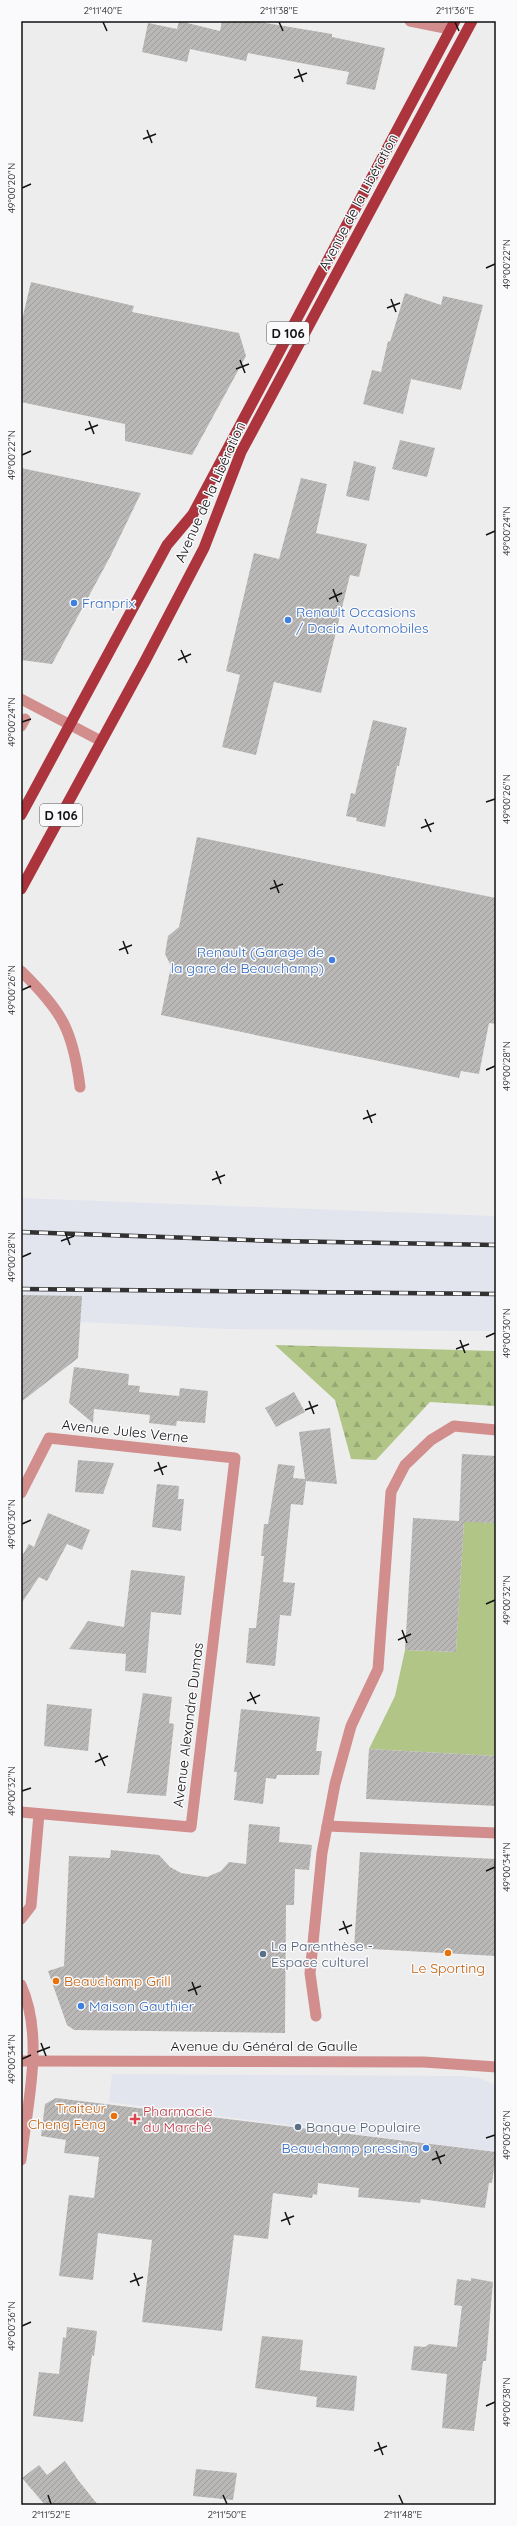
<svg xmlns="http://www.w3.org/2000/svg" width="517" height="2526" viewBox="0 0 517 2526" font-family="Quicksand,sans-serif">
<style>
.built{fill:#e3e5ee}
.forest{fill:url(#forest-firs)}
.green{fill:#b0c586}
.building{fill:url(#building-hatch)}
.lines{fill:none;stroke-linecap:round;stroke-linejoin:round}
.service{stroke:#d18e8d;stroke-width:11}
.pedestrian{stroke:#d18e8d;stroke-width:11}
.minor{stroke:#d18e8d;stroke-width:11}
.tertiary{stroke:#d18e8d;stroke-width:11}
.primary{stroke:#ab343d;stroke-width:11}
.rail-casing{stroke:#313131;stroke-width:4.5}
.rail{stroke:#fafafc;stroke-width:3;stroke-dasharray:9;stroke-linecap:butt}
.ticks{fill:none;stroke:#121212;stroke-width:1.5}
.shop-dot{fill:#3f7fe0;stroke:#fafafc;stroke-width:1.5}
.food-dot{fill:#e8710a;stroke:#fafafc;stroke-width:1.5}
.service-dot{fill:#5c6f8a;stroke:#fafafc;stroke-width:1.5}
.health-dot{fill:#e0444e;stroke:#fafafc;stroke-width:1.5}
.labels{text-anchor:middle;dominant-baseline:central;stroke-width:3;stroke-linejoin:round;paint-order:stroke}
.shield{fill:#fafafc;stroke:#585858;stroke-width:1}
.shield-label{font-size:13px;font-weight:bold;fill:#121212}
.street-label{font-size:14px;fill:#121212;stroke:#fafafc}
.shop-label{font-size:14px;fill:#366cbe;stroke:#fafafc;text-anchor:start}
.service-label{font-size:14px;fill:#4e5e75;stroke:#fafafc;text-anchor:start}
.food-label{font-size:14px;fill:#c56008;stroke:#fafafc}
.health-label{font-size:14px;fill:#be3a42;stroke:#fafafc;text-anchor:start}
.neatline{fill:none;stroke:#121212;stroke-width:1.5}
.ticks-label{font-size:10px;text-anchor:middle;fill:#121212}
</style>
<defs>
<pattern id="forest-firs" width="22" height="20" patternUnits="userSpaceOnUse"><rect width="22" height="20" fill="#b0c586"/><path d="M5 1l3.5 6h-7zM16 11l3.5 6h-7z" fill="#96a873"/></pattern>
<pattern id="building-hatch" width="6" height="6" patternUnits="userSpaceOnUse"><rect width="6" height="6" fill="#b9b8b7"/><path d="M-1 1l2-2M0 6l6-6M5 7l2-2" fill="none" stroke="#9e9d9c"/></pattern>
</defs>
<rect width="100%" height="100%" fill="#ededee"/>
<g class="built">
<polygon points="21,1198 496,1216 496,1331 225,1329 21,1319"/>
<polygon points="112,2074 460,2076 479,2078 496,2085 496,2152 109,2102"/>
</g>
<polygon class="forest" points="275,1345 496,1351 496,1406 430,1402 376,1460 351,1459 335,1400"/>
<polygon class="green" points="464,1521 496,1523 496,1756 369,1749 395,1696 405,1650 456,1652"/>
<g class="building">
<polygon points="179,21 220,31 222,21 254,21 332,34 332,37 385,48 375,90 346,84 349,72 248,53 246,61 190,49 187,62 142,52 148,23 177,29"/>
<polygon points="31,282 134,306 132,312 239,333 246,356 192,455 125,441 125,424 21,402 21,324"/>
<polygon points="405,293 441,305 443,296 483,305 461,390 411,379 403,414 363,404 372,370 381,372 388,341 390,342"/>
<polygon points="400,440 435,448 427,477 392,469"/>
<polygon points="354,461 376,467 369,501 346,496"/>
<polygon points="21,468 141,493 110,557 52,664 21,660"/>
<polygon points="301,478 327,484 316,533 367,544 359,577 350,575 321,693 274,682 256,755 222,747 240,675 226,671 254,553 279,559"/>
<polygon points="373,720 407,728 399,766 397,766 385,827 356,821 357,818 346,816 351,793 355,794"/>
<polygon points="197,837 496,898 496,1024 489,1023 479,1074 461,1071 459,1078 161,1015 171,966 165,954 168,936 179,927"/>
<polygon points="21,1295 82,1296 78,1358 21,1402"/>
<polygon points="74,1367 129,1374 128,1385 140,1386 139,1392 179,1396 180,1388 208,1391 205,1423 177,1421 176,1426 149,1423 150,1415 94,1409 93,1423 69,1403"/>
<polygon points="294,1392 305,1412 276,1427 265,1408"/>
<polygon points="330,1428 337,1484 306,1481 303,1505 291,1504 283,1582 295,1583 291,1616 280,1615 275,1666 246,1663 249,1628 256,1628 264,1556 261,1556 264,1524 268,1524 278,1464 295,1466 293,1478 305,1479 299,1432"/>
<polygon points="462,1454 496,1456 496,1523 464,1522 456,1652 405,1650 413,1518 459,1521"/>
<polygon points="78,1460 114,1463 103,1494 75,1492"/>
<polygon points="157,1484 179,1486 178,1499 184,1499 181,1531 152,1527"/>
<polygon points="48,1513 90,1530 82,1550 67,1544 47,1581 39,1577 21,1604 21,1558 29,1544 34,1547"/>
<polygon points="131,1570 185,1576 181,1615 151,1612 146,1673 125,1671 126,1654 69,1649 88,1621 124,1627"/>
<polygon points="143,1693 172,1697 169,1723 174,1724 166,1796 127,1793"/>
<polygon points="47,1704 92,1709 88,1751 44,1746"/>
<polygon points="241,1709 320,1717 316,1751 322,1751 319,1775 277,1775 276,1779 266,1778 263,1804 234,1800 237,1772 234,1772"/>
<polygon points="369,1749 496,1756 496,1806 366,1799"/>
<polygon points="249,1824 280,1827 279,1842 312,1845 309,1870 295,1869 294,1905 286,1905 285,2033 74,2030 67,2025 48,1971 64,1966 69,1856 110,1858 111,1850 159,1855 170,1867 181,1873 207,1877 221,1871 229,1862 246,1864"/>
<polygon points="360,1852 496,1859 496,1956 354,1948"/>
<polygon points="56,2098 496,2152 492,2183 489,2183 485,2208 421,2199 420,2203 358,2197 359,2188 318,2183 317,2195 313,2194 312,2198 273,2193 268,2239 234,2235 222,2331 142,2322 152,2240 98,2233 93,2280 59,2276 69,2195 94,2198 99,2157 64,2153 66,2140 41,2136 45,2104"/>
<polygon points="471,2278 493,2282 486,2361 483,2361 474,2431 442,2428 447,2374 411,2370 414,2346 425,2347 429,2344 457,2347 462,2306 454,2305 457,2279 471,2281"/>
<polygon points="67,2327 97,2331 94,2356 92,2355 83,2422 33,2416 39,2372 59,2374 63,2337 66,2338"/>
<polygon points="262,2336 303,2340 300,2370 357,2376 354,2411 316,2407 317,2397 255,2388"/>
<polygon points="65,2461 78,2480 98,2505 45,2505 22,2478 39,2465 47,2475"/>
<polygon points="196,2469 237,2473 233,2500 193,2496"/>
</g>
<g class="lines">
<g class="service">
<polyline points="327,1826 496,1833"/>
<polyline points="21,1919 31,1906 39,1814"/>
<polyline points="316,2016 310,1973 322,1853 335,1784 351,1726 378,1669 391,1492 405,1465 431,1440 454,1426 496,1430"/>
</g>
<polyline class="pedestrian" points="21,726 25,719"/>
<g class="minor">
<polyline points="410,21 450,29"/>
<polyline points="21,699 101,741"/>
<path d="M21 971C62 1011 73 1030 80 1087"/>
<polyline points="21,1493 49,1438 235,1458 191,1827 21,1812"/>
<path d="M21 1985C45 2038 27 2104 21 2160"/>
</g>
<polyline class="tertiary" points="21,2061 424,2062 496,2067"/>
<g class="primary">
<polyline points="21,815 167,545 193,514 455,21"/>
<polyline points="21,889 145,661 204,548 241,452 472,21"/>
</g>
<g class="rail-casing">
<g id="rail">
<polyline points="21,1232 278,1241 496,1245"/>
<polyline points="21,1289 496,1294"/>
</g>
</g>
<use href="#rail" class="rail"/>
</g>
<path class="ticks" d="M103 22 107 31M279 22 283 31M455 22 459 31M298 69 303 82M294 78 307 73M147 130 152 143M143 139 156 134M22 188 31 184M486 268 495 264M391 299 396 312M387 308 400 303M240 360 245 373M236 369 249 364M89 421 94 434M85 430 98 425M22 455 31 451M486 535 495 531M333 589 338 602M329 599 342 593M181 650 187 663M178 660 191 654M22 722 31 719M486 802 495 799M425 819 431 832M421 828 434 823M274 880 279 893M270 889 283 884M123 941 128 954M119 950 132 945M22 990 31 986M486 1070 495 1066M367 1110 372 1123M363 1119 376 1114M216 1171 221 1184M212 1180 225 1175M65 1232 70 1245M61 1241 74 1236M22 1257 31 1253M486 1337 495 1333M460 1340 465 1353M456 1349 469 1344M309 1401 314 1414M305 1410 318 1405M158 1462 163 1475M154 1471 167 1466M22 1524 31 1520M486 1604 495 1600M402 1630 407 1643M398 1640 411 1634M250 1692 256 1704M247 1701 260 1695M99 1753 105 1766M95 1762 108 1756M22 1791 31 1788M486 1871 495 1867M343 1921 348 1934M339 1930 352 1925M192 1982 197 1995M188 1991 201 1986M41 2043 46 2056M37 2052 50 2047M22 2059 31 2055M486 2138 495 2135M436 2151 441 2164M432 2160 445 2155M285 2212 290 2225M281 2221 294 2216M134 2273 139 2286M130 2282 143 2277M22 2326 31 2322M486 2406 495 2402M378 2442 383 2455M374 2451 387 2446M48 2495 51 2504M223 2495 227 2504M399 2495 403 2504"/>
<g class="shop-dot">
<circle cx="74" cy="603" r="4"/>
<circle cx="288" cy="620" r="4"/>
<circle cx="332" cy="960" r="4"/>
<circle cx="81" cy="2006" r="4"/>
<circle cx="426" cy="2148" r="4"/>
</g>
<g class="food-dot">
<circle cx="448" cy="1953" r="4"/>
<circle cx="56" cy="1981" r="4"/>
<circle cx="114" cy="2116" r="4"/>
</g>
<g class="service-dot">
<circle cx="263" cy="1954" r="4"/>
<circle cx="298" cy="2127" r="4"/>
</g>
<path class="health-dot" d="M133 2113h4v4h4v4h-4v4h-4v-4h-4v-4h4z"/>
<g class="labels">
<g class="shield">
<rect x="267" y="322" width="42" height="22" rx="3"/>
<rect x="40" y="804" width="42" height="22" rx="3"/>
</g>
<g class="shield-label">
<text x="288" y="333">D 106</text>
<text x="61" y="815">D 106</text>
</g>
<g class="street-label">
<text transform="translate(358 202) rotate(-62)">Avenue de la Libération</text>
<text transform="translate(210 492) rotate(-66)">Avenue de la Libération</text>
<text transform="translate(125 1431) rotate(6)">Avenue Jules Verne</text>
<text transform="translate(188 1725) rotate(-83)">Avenue Alexandre Dumas</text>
<text x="264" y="2046">Avenue du Général de Gaulle</text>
</g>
<g class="shop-label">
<text x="82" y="603">Franprix</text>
<text x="296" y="612">Renault Occasions<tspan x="296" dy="16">/ Dacia Automobiles</tspan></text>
<text x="324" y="952" text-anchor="end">Renault (Garage de<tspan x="324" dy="16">la gare de Beauchamp)</tspan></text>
<text x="89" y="2006">Maison Gauthier</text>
<text x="418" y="2148" text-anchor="end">Beauchamp pressing</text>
</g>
<g class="service-label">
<text x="271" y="1946">La Parenthèse -<tspan x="271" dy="16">Espace culturel</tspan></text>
<text x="306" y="2127">Banque Populaire</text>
</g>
<g class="food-label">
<text x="448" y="1968">Le Sporting</text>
<text x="64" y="1981" text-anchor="start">Beauchamp Grill</text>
<text x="106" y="2108" text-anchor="end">Traiteur<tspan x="106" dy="16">Cheng Feng</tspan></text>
</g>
<g class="health-label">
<text x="143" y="2111">Pharmacie<tspan x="143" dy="16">du Marché</tspan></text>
</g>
</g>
<rect width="517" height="2526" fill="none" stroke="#fafafc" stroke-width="44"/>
<rect x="22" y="22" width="473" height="2482" class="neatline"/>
<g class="ticks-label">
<text x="103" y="14">2°11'40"E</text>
<text x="279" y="14">2°11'38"E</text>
<text x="455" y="14">2°11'36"E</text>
<text transform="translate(11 188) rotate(-90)" y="4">49°00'20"N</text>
<text transform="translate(506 264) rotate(-90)" y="4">49°00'22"N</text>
<text transform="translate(11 455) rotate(-90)" y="4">49°00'22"N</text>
<text transform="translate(506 531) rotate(-90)" y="4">49°00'24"N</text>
<text transform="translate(11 722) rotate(-90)" y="4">49°00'24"N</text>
<text transform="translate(506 799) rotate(-90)" y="4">49°00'26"N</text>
<text transform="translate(11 990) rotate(-90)" y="4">49°00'26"N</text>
<text transform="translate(506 1066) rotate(-90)" y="4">49°00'28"N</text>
<text transform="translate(11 1257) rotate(-90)" y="4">49°00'28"N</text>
<text transform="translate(506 1333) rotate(-90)" y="4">49°00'30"N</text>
<text transform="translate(11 1524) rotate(-90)" y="4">49°00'30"N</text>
<text transform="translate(506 1600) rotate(-90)" y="4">49°00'32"N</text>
<text transform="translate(11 1791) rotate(-90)" y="4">49°00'32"N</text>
<text transform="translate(506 1867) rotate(-90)" y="4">49°00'34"N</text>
<text transform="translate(11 2059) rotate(-90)" y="4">49°00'34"N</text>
<text transform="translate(506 2135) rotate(-90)" y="4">49°00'36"N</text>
<text transform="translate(11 2326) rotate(-90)" y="4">49°00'36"N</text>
<text transform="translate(506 2402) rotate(-90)" y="4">49°00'38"N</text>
<text x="51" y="2518">2°11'52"E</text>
<text x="227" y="2518">2°11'50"E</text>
<text x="403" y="2518">2°11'48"E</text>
</g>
</svg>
